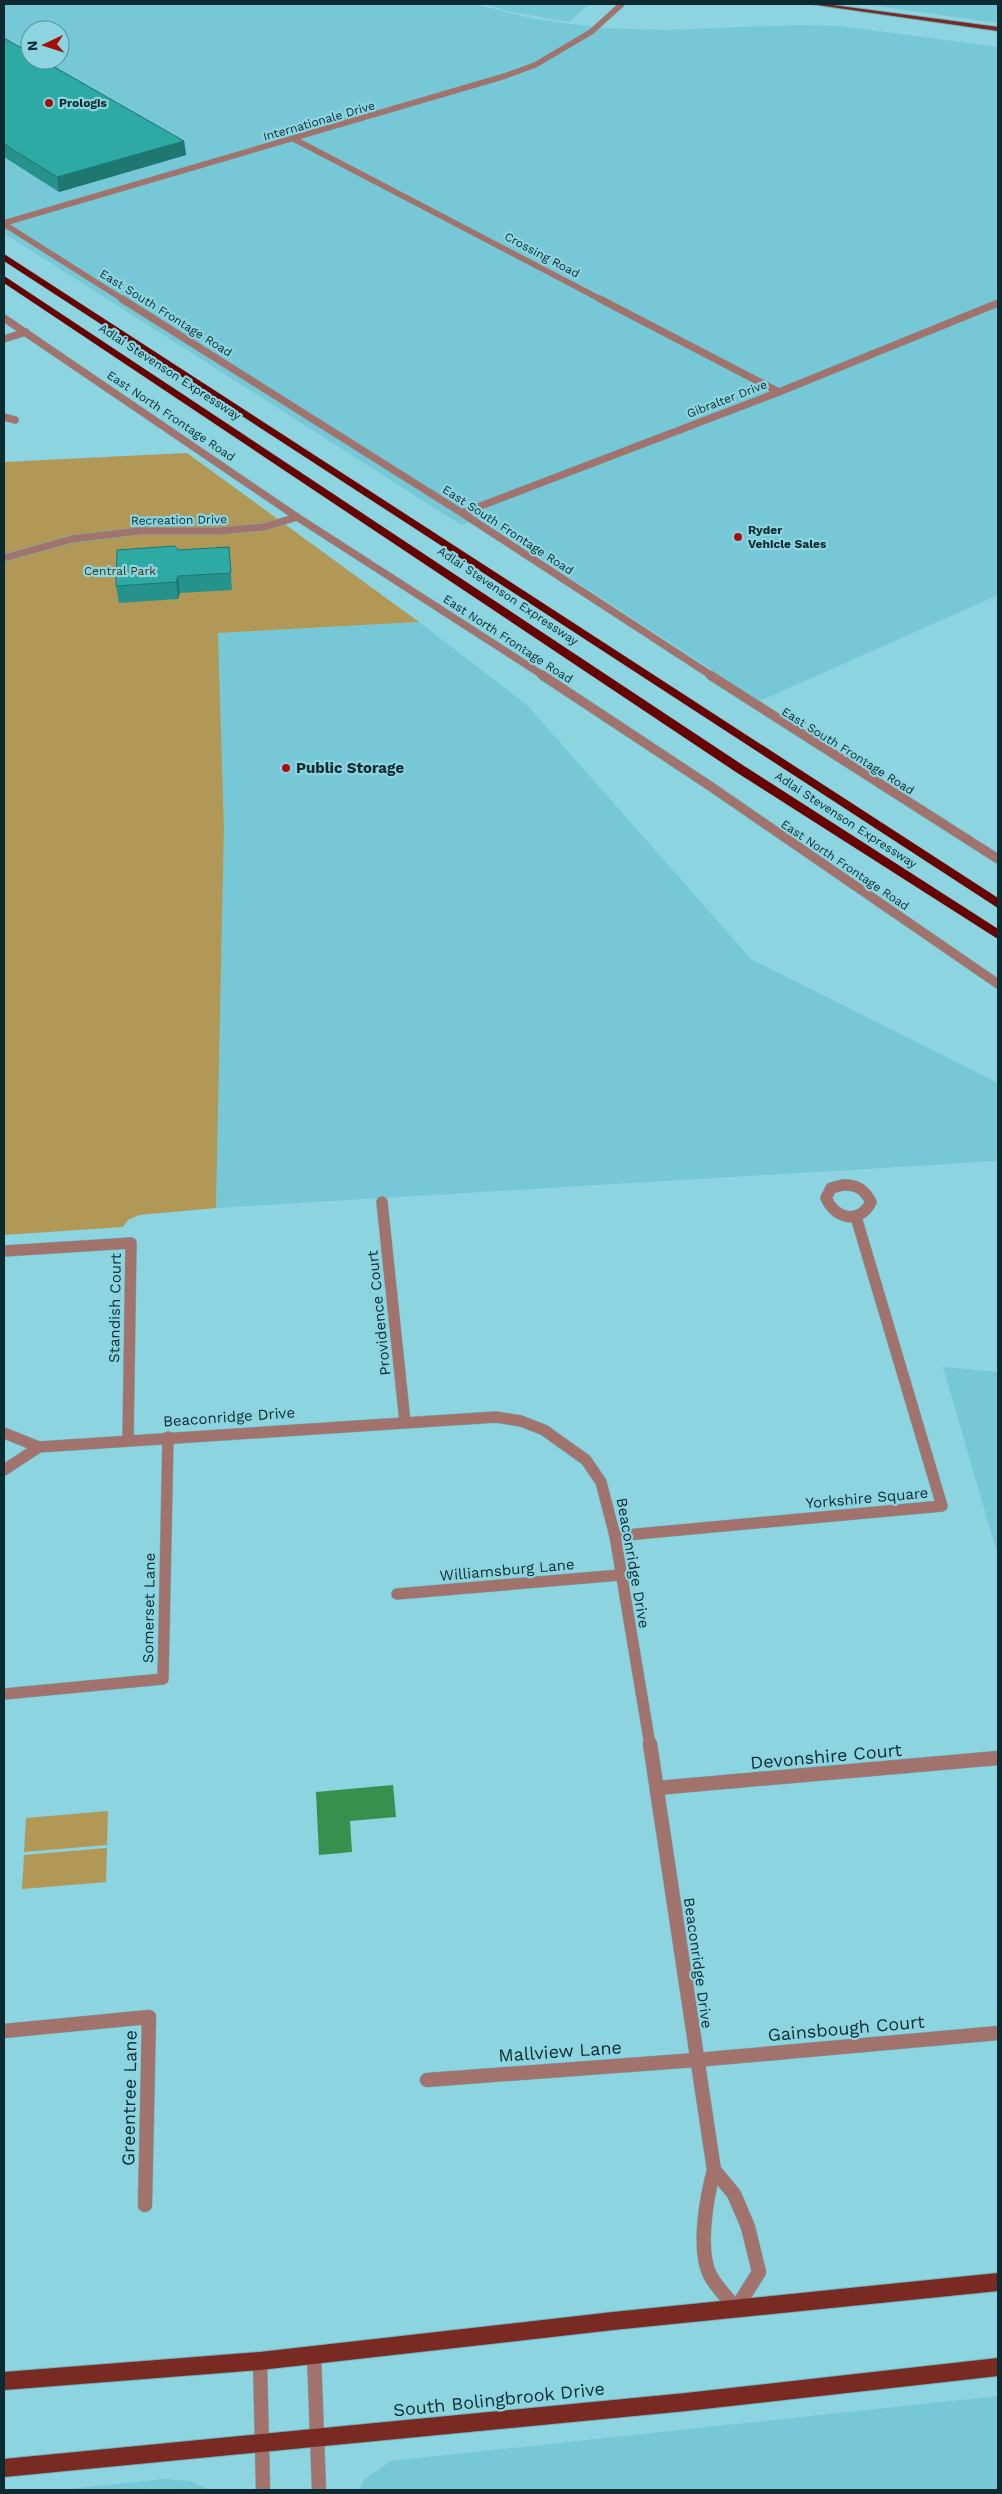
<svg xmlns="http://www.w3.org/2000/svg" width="1002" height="2494" viewBox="0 0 1002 2494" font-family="'Work Sans',sans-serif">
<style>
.built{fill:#76c8d6;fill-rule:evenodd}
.green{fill:#b19857}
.water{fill:#36914e}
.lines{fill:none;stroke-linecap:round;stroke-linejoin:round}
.minor-far3-casing{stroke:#72b2bd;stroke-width:6}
.minor-far2-casing{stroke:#72b2bd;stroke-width:8}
.minor-far1-casing{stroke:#72b2bd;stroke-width:12}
.minor-casing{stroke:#72b2bd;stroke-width:15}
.tertiary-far3-casing{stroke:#72b2bd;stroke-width:6}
.tertiary-far2-casing{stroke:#72b2bd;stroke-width:8}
.tertiary-far1-casing{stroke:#72b2bd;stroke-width:10}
.tertiary-casing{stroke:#72b2bd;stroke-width:15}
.primary-casing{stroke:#72b2bd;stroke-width:2}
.motorway-casing{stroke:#72b2bd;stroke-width:1}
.minor-far3{stroke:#a1736c;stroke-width:5.5}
.minor-far2{stroke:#a1736c;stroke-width:7}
.minor-far1{stroke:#a1736c;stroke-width:11}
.minor{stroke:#a1736c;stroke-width:14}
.tertiary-far3{stroke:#a1736c;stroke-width:5.5}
.tertiary-far2{stroke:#a1736c;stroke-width:7}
.tertiary-far1{stroke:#a1736c;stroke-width:9}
.tertiary{stroke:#a1736c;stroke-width:14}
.primary{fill:#792a22;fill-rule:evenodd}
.motorway{fill:#680201;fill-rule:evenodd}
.wall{fill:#26928c}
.shaded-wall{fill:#1f7772}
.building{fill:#2caaa3;stroke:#1f7772}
.poi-dot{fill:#a50f09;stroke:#8bd4e0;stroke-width:2}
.labels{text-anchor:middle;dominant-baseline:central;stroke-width:4.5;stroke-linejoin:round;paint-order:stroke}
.far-poi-label{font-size:12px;font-weight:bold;fill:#0c2b30;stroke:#8bd4e0;text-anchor:start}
.far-street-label{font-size:12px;fill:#0c2b30;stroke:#8bd4e0}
.far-park-label{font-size:12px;fill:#453505;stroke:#8bd4e0}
.poi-label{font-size:15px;font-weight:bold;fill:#0c2b30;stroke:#8bd4e0;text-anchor:start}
.street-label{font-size:15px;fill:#0c2b30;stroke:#8bd4e0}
.near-street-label{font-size:18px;fill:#0c2b30;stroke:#8bd4e0}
</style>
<rect width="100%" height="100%" fill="#8bd4e0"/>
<g class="built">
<path d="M4 4H475L534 19 601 28 665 30 800 25 839 26 998 47V595L760 701 480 519 461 525 4 233ZM30 30H60V60H30Z"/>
<path d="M486 4H589L569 22 507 11Z"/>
<path d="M862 4H998V23Z"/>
<path d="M419 622 527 705 751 959 998 1083V1161L216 1208 224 828 218 633Z"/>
<path d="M943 1367 998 1372V1556Z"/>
<path d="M998 2396V2490H359L364 2480 390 2461Z"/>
<path d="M165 2479 190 2481 210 2490H59Z"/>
</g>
<g class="green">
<path d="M187 453 419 622 218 633 224 828 216 1208 139 1215 128 1220 123 1227 4 1235V462Z"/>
<path d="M108 1811 107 1845 24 1852 26 1818Z"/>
<path d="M107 1848 106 1882 22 1889 24 1855Z"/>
</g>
<path class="water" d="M393 1785 396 1817 350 1821 352 1852 319 1855 316 1792Z"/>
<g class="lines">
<g class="minor-far3-casing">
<g id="minor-far3">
<path d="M294 139 602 300"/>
<path d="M4 223 505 76 535 65 591 32"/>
</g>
</g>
<g class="minor-far2-casing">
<g id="minor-far2">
<path d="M600 299 779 392"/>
<path d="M4 339 26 332"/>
<path d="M4 417 15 420"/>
<path d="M462 513 779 392 998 303"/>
<path d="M4 558 72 539 139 531H219L264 527 297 517"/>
</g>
</g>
<g class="minor-far1-casing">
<g id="minor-far1">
<path d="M843 1185C857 1184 865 1190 871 1202 860 1224 836 1220 826 1198L831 1188Z"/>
<path d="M382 1202 405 1422"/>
<path d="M4 1251 131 1243 128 1440"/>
<path d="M4 1433 39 1447 496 1417 521 1421 544 1430 586 1460 601 1482 615 1536 650 1745"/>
<path d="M4 1470 39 1447"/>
<path d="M615 1536 942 1506 856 1217"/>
<path d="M397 1594 620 1575"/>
<path d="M4 1694 163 1679 168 1437"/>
</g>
</g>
<g class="minor-casing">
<g id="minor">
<path d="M650 1744 714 2170"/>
<path d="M657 1788 998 1758"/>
<path d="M4 2031 149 2017 145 2205"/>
<path d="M427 2080 696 2060 998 2033"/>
<path d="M714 2170 734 2194 748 2227 759 2272 736 2309C728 2298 716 2287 710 2275 697 2249 707 2196 714 2170Z"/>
</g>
</g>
<g class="tertiary-far3-casing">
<g id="tertiary-far3">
<path d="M591 32 622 4"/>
<path d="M4 224 124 300"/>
</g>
</g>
<g class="tertiary-far2-casing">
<g id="tertiary-far2">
<path d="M122 299 462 513 712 676"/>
<path d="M4 318 297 517 544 676"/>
</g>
</g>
<g class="tertiary-far1-casing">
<g id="tertiary-far1">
<path d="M542 675 710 786 998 984"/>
<path d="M710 675 998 859"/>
</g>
</g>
<g class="tertiary-casing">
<g id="tertiary">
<path d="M314 2355 319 2490"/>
<path d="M260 2361 263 2490"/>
</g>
</g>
<g class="primary-casing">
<g id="primary">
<path d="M810 4H825L998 27V31Z"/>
<path d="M998 2273V2291L613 2330 260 2370 4 2390V2372L260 2352 613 2312Z"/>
<path d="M998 2358V2376L686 2411 4 2477V2459L686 2393Z"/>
</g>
</g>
<g class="motorway-casing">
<g id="motorway">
<path d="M4 254 998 898V908L4 261Z"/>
<path d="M4 276 744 766 998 929V939L736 772 4 283Z"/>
</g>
</g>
<use href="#minor-far3" class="minor-far3"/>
<use href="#minor-far2" class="minor-far2"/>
<use href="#minor-far1" class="minor-far1"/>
<use href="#minor" class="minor"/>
<use href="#tertiary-far3" class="tertiary-far3"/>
<use href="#tertiary-far2" class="tertiary-far2"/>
<use href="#tertiary-far1" class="tertiary-far1"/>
<use href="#tertiary" class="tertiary"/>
<use href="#primary" class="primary"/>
<use href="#motorway" class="motorway"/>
</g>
<g class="wall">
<path d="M558 4H571L570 5Z"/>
<path d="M4 38 184 141 186 155 59 192 4 157Z"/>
<path d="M229 547 232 590 180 593 178 599 119 603 116 586Z"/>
</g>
<g class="shaded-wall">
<path d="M184 141 186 155 59 192 57 177Z"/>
<path d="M178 576 180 593 178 599 176 582Z"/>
</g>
<g class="building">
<path d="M4 38 30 53V60H42L184 141 57 177 4 144Z"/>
<path d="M175 546 178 550 229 547 231 573 178 576 176 582 116 586 117 550Z"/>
</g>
<g class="poi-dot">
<circle cx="49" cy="103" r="5"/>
<circle cx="738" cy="537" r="5"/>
<circle cx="286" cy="768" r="5"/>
</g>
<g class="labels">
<g class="far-poi-label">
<text x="59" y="103">Prologis</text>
<text x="748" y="530">Ryder<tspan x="748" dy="14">Vehicle Sales</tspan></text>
</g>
<g class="far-street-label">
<text transform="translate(319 121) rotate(-16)">Internationale Drive</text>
<text transform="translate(542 255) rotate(28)">Crossing Road</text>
<text transform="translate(166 313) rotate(32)">East South Frontage Road</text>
<text transform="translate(170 372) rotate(33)">Adlai Stevenson Expressway</text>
<text transform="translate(727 399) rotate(-21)">Gibralter Drive</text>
<text transform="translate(171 416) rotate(34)">East North Frontage Road</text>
<text transform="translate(179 520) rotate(-1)">Recreation Drive</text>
<text transform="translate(508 530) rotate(33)">East South Frontage Road</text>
<text transform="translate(508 596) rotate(34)">Adlai Stevenson Expressway</text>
<text transform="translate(508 639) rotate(33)">East North Frontage Road</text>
<text transform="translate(848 751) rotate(32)">East South Frontage Road</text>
<text transform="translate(846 820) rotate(33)">Adlai Stevenson Expressway</text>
<text transform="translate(845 865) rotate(34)">East North Frontage Road</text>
</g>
<g class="far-park-label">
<text x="120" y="571">Central Park</text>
</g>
<g class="poi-label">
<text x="296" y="768">Public Storage</text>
</g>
<g class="street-label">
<text transform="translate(115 1308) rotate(-89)">Standish Court</text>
<text transform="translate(379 1313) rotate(-96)">Providence Court</text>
<text transform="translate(229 1417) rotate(-4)">Beaconridge Drive</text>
<text transform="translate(867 1498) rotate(-5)">Yorkshire Square</text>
<text transform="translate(633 1563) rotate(80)">Beaconridge Drive</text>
<text transform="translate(507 1570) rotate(-5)">Williamsburg Lane</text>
<text transform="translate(149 1608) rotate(-89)">Somerset Lane</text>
<text transform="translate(698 1963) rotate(82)">Beaconridge Drive</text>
</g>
<g class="near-street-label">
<text transform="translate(826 1756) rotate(-5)">Devonshire Court</text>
<text transform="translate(846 2028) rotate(-5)">Gainsbough Court</text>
<text transform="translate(560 2051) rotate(-4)">Mallview Lane</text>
<text transform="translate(129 2098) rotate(-89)">Greentree Lane</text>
<text transform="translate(499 2399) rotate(-6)">South Bolingbrook Drive</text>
</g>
</g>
<rect width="1002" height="2494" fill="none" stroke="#0c2b30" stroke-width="10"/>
<g transform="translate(45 45) rotate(266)"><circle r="24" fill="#8bd4e0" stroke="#58909a"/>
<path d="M0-4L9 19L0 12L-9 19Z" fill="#a50f09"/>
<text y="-8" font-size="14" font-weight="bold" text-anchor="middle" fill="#0c2b30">N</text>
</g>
</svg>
